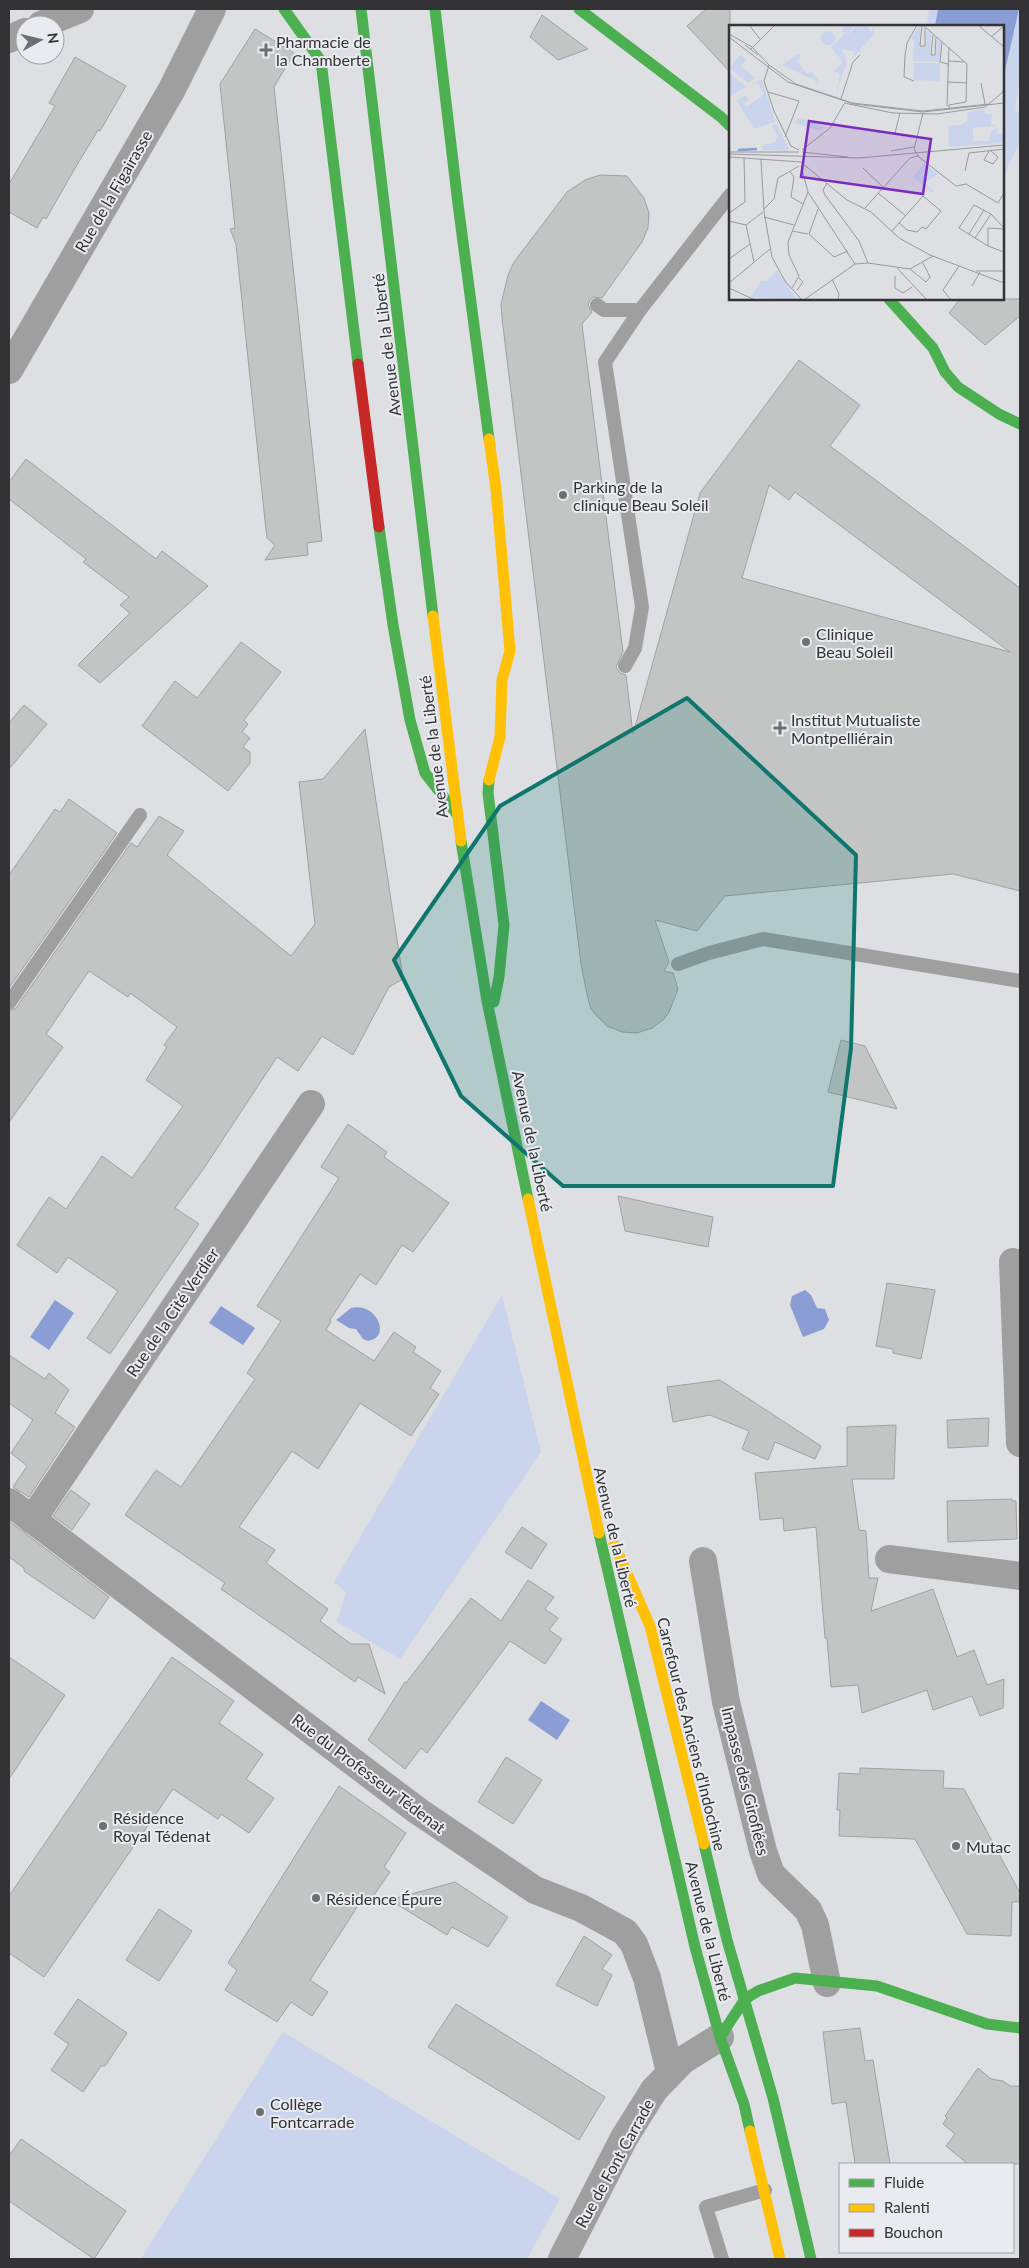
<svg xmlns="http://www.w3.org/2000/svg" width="1029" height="2268" viewBox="0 0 1029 2268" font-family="Lato,sans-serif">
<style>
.green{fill:#cad4ec}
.water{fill:#8a9dd5}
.building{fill:#c3c5c5;stroke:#a0a1a2;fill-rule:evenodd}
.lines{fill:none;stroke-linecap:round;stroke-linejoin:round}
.lane{stroke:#9f9fa0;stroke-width:14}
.street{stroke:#9f9fa0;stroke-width:28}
.fast{stroke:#4caf50;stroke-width:11}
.slow{stroke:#ffc107;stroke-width:11}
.jam{stroke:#c62828;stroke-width:11}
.marked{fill:#0f766e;fill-opacity:0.2;stroke:#0f766e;stroke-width:4;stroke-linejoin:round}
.poi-dot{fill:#6e6f72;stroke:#e9ebf0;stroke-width:2}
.labels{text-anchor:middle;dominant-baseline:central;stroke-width:4;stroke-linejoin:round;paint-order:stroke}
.poi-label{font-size:16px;fill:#333335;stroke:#e9ebf0;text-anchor:start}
.street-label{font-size:16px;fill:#333335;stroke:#e9ebf0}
.inset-river{fill:none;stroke:#8a9dd5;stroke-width:2.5}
.inset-road{fill:none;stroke:#999a9d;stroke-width:1}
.view{fill:#7b2cbf;fill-opacity:0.15;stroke:#7b2cbf;stroke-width:2.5}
.inset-edge{fill:none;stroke:#333335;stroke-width:2.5}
</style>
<rect width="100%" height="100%" fill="#dddfe2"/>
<g class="green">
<path d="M929 9H1020V78L1015 111 1020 112V143L1003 176V26H927Z"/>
<path d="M502 1295 541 1452 400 1659 337 1622 346 1592 334 1582Z"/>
<path d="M283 2032 560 2199 527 2259H141Z"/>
</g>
<g class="water">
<path d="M938 9H1019L1003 79V26H935Z"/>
<path d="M805 1290 811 1295 817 1308 825 1309 829 1320 824 1329 803 1337 790 1305 792 1296Z"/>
<path d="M55 1300 74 1313 49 1350 30 1337Z"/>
<path d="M221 1306 255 1328 243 1345 209 1323Z"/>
<path d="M351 1308C377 1302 392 1338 368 1341L363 1339 356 1329 349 1328 336 1320Z"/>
<path d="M541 1701 570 1720 557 1740 528 1720Z"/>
</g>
<g class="building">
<path d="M706 9H730V72L687 26Z"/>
<path d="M542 15 588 49 558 60 530 37Z"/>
<path d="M255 29 294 53 274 87 322 541 307 543 308 555 265 560 275 545 267 538 266 530 236 244 230 229 235 228 220 84Z"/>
<path d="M75 57 126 86 100 131 98 130 74 170 46 219 43 217 37 228 9 212V184L55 106 49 103Z"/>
<path d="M600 175 627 176 644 198 649 213 648 228 642 242 602 298 594 297 590 300 588 305 592 312 582 324 623 652 616 667 620 673 626 675 633 734 700 493 799 360 860 405 830 446 1020 588V891L953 874 725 896 697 931 655 920 669 962 664 971 673 973 678 989 669 1012 664 1019 652 1028 637 1033 622 1032 607 1026 596 1015 591 1009 587 994 581 964 502 318 501 304 508 275 514 262 567 192 585 180ZM769 485 789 500 795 492 1010 652 742 578Z"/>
<path d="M960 299H1020V316L985 345 949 313Z"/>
<path d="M26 459 156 559 162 551 208 586 100 683 78 665 130 613 120 605 129 597 83 562 86 559 9 499V482Z"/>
<path d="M241 642 281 672 244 720 248 724 242 732 250 738 243 747 250 752V763L228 791 142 726 175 681 197 698Z"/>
<path d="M24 705 47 724 9 769V723Z"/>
<path d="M365 729 403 979 389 987 353 1055 322 1036 298 1071 277 1057 204 1168 175 1208 199 1224 110 1354 87 1338 118 1291 68 1257 57 1273 17 1245 49 1197 66 1209 102 1156 132 1178 183 1106 146 1080 167 1047 164 1045 177 1027 130 993 128 997 89 971 46 1034 63 1047 9 1122V1012L16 1008 131 843 137 847 159 816 184 831 167 855 291 956 315 924 299 782 323 779Z"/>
<path d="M69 799 117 833 9 988V875L55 809 60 812Z"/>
<path d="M841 1040 865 1046 897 1109 828 1092Z"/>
<path d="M348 1124 387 1152 384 1157 449 1203 413 1252 402 1245 376 1285 360 1274 330 1320 331 1321 326 1330 374 1361 394 1332 416 1347 413 1352 441 1371 430 1388 439 1394 411 1436 360 1403 318 1469 292 1451 239 1527 275 1550 266 1563 328 1609 320 1621 351 1644H369L385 1694 358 1677 355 1682 292 1638 221 1589 225 1583 125 1515 156 1470 181 1487 255 1379 247 1373 281 1321 257 1306 339 1178 321 1167Z"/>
<path d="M618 1196 713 1217 708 1247 625 1231Z"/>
<path d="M887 1283 935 1290 921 1359 893 1353V1349L876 1346Z"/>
<path d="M9 1355 45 1379 49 1373 69 1390 55 1413 75 1427 29 1497 13 1487 27 1466 11 1453 33 1420 9 1403Z"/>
<path d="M720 1380 821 1446 815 1459 775 1442 768 1460 742 1449 749 1431 710 1415 673 1422 667 1387Z"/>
<path d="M989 1418 988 1446 948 1448 947 1420Z"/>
<path d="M896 1425 894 1479H852L859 1530 866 1531 869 1578H878L871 1611 933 1589 957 1657 974 1650 987 1685 1004 1679 1003 1708 980 1716 972 1696 933 1710 927 1690 862 1713 858 1685 831 1687 827 1638H825L816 1527 784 1531 783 1518 760 1520 755 1473 847 1466V1427Z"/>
<path d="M71 1490 90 1504 72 1530 53 1516Z"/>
<path d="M1012 1499V1501H1016L1017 1539 948 1542 947 1501Z"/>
<path d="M9 1521 109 1597 94 1619 24 1571V1568L9 1557Z"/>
<path d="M522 1527 547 1544 531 1569 505 1552Z"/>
<path d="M528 1580 554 1597 545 1609 558 1618 549 1630 562 1639 545 1664 510 1641 427 1753 421 1748 405 1769 368 1740 405 1682 406 1683 471 1598 501 1621Z"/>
<path d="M9 1657 65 1695 9 1779Z"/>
<path d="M172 1657 234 1701 219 1723 263 1754 246 1779 274 1798 249 1833 221 1814 218 1819 173 1789 44 1977 9 1953V1896Z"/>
<path d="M506 1757 542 1780 513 1824 478 1802Z"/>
<path d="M860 1768 944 1771 943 1788 964 1789 1020 1893V1902H1012L1011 1936 967 1934 915 1839 839 1836 840 1810H837L839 1773 860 1774Z"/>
<path d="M339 1786 406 1833 384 1867 390 1872 367 1905 361 1901 310 1980 328 1992 312 2016 291 2002 277 2022 225 1990 237 1970 228 1963Z"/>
<path d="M455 1882 508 1917 488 1947 452 1927 447 1935 390 1900Z"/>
<path d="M159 1909 192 1931 159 1981 126 1960Z"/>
<path d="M584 1936 612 1955 602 1969 612 1975 597 2006 556 1985Z"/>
<path d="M78 1999 127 2033 105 2066H101L83 2092 51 2070 69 2044 54 2034Z"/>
<path d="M456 2004 605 2097 579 2140 428 2047Z"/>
<path d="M860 2028 865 2061 873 2060 890 2164H855L846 2102 832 2104 823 2032Z"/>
<path d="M978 2068 991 2079 1003 2081 1010 2086H1020V2164H968L946 2146 955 2134 943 2124 947 2118 945 2116Z"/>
<path d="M21 2139 126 2211 94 2259 9 2201V2156Z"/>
</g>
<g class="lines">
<g class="lane">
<path d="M597 305 604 310H640L730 195"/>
<path d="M625 666 635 648 642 607 605 362 640 310"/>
<path d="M678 964 709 953 763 939 1020 981"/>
<path d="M9 1003 140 815"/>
<path d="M722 2259 706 2207 765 2190"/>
</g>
<g class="street">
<path d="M41 25 80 9"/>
<path d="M9 39 25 32"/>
<path d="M9 370 171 91 212 9"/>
<path d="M1013 1262 1020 1443"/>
<path d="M9 1502 418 1811 535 1890 581 1908 625 1932 634 1944 647 1978 670 2072"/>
<path d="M32 1520 311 1104"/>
<path d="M889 1559 1020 1576"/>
<path d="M703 1561 726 1702 763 1851 771 1874 808 1910 815 1925 827 1983"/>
<path d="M562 2259 624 2138 654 2090 683 2060 720 2037"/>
</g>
<g class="fast">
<path d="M284 9 321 61 358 364"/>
<path d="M361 9 433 616"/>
<path d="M435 9 458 204 489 439"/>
<path d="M579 9 721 117 730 126"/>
<path d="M889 299 933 348 945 372 958 387 999 414 1020 424"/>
<path d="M379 527 393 625 410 720 425 773 457 814"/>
<path d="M489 780 488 793 504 925 499 977 494 1002"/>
<path d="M461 841 487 1001 528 1199"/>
<path d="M599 1533 695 1947 720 2037 744 2104 750 2131"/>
<path d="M704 1844 727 1940 773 2098 811 2259"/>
<path d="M720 2037 745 1999 758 1991 795 1978 877 1986 987 2024 1020 2028"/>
</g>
<g class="slow">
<path d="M433 616 461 841"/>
<path d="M489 780 500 737 502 680 510 651 496 489 489 439"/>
<path d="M528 1199 599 1533"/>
<path d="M614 1544 650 1626 704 1844"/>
<path d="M750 2131 780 2259"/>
</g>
<path class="jam" d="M358 364 379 527"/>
</g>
<path class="marked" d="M687 698 856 855 851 1048 833 1186H563L461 1096 394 960 500 806Z"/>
<g class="poi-dot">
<path d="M263.5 42.5h5v5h5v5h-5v5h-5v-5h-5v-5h5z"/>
<circle cx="563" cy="495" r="5"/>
<circle cx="806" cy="642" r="5"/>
<path d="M777.5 720.5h5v5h5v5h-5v5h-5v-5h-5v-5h5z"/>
<circle cx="103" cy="1826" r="5"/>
<circle cx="956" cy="1846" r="5"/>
<circle cx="316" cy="1898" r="5"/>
<circle cx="260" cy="2112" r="5"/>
</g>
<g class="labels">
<g class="poi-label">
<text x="276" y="41">Pharmacie de<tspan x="276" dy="18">la Chamberte</tspan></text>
<text x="573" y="486">Parking de la<tspan x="573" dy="18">clinique Beau Soleil</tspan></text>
<text x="816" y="633">Clinique<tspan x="816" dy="18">Beau Soleil</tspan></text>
<text x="791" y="719">Institut Mutualiste<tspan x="791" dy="18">Montpelliérain</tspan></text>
<text x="113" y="1817">Résidence<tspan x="113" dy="18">Royal Tédenat</tspan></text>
<text x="966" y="1846">Mutac</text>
<text x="326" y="1898">Résidence Épure</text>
<text x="270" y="2103">Collège<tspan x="270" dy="18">Fontcarrade</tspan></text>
</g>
<g class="street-label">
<text transform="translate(113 191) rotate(-60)">Rue de la Figairasse</text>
<text transform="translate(386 345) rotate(-97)">Avenue de la Liberté</text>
<text transform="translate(433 747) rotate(-97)">Avenue de la Liberté</text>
<text transform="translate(533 1141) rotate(78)">Avenue de la Liberté</text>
<text transform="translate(172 1312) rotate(-56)">Rue de la Cité Verdier</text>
<text transform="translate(616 1537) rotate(77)">Avenue de la Liberté</text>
<text transform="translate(692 1734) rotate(76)">Carrefour des Anciens d'Indochine</text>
<text transform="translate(369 1773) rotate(37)">Rue du Professeur Tédenat</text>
<text transform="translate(746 1781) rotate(76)">Impasse des Giroflées</text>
<text transform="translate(709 1931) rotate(76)">Avenue de la Liberté</text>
<text transform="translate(614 2163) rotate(-61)">Rue de Font Carrade</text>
</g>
</g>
<g transform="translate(729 25)">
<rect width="275" height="275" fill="#dddfe2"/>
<path d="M113 0H126L115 14 128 0H136L143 7 144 0 146 8 122 35 126 27 113 24 118 38 107 69 111 49 105 46 114 37 102 22 118 7 114 8ZM191 1V21L197 22 198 5 202 9 201 30H207L208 14 212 17 210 37 184 36 185 17 182 12ZM92 13a7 7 0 1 1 14 0a7 7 0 1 1-14 0ZM69 29 72 33 68 36 78 49 82 46 90 56 87 64 88 56 53 40ZM11 30 17 35 12 41 27 53 19 58 1 43ZM185 38H211V56L185 55ZM0 48 17 62 0 71ZM30 55H33L46 97 25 104 8 76 16 70 20 75 15 79 18 82 35 69 29 58 24 59ZM255 84 256 89H263L262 99 267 101 244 103V116H260L262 106 268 103V109L275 108 274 118 220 122 219 101 232 100 238 96 239 87ZM68 93 86 97 95 103 90 106 66 98ZM47 99 59 122V126L35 125 32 121 46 117 49 111 42 101ZM195 138 209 149 196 158 205 166 203 168 184 152ZM48 245 68 275 22 272 32 256H38Z" fill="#cad4ec"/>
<path class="inset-river" d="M9 125 28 124"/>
<path class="inset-road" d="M20 0 31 14M193 0 191 21H196V3M194 0 238 39 237 77 220 80V84M249 0 275 22M0 9 23 22 40 40 67 59 123 78 194 86 261 79M204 10 202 30H206L207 12M0 12 59 57 125 79 194 87 275 78M262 12 275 1M213 17 211 37 219 39M16 20 29 30M22 24 46 0M219 36 235 37M40 40 35 56 45 86 62 121 70 125M185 56 175 52 176 31 178 18 188 0M218 57 238 58M252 58 256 79M39 67 70 76 56 112M112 74 124 37 131 30M115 78 164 88 208 89 256 82 275 66M218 81 220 22M194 88 185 124 190 132 227 161 237 159 269 178 275 168M148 107 166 108 171 88M73 125 101 103 115 79M162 126 185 122M260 126 255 135 264 139 269 132 262 126M0 127H70M73 127 119 132M0 129 130 133 275 120M0 132 72 137 118 175 142 187 170 213 201 230 275 258M32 134 35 187 43 232 56 256 73 275M72 141 79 167 126 239M134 143 154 162M236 146 240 128 275 124M61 147 65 152 62 172 74 179M98 158 94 165 96 170 130 216 139 238M149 168 177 191M136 183 181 133 189 131M35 184 45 174 49 153 70 141M89 184 80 209 105 232 119 226M0 188 16 177 15 133M35 192 65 200M0 196 17 200M17 200 25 237M17 200 34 187M275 204 259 203V221L275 227M63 206 79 209M163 206 194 171 212 186 197 204 193 202 188 207 178 205 170 198M240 209 255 185M246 213 262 189 275 203M259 221 230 203 245 180 262 189M0 234 21 219M168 243 198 275M181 244 197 257 201 252 194 238M247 246H275M166 251V263L174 268 183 262M103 254 110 269 109 275M0 258 41 224M243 261 251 247M0 263 26 275M63 263 70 251 60 230 59 217 79 167M68 265 74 257 70 253M75 275 126 239 139 238 181 244 204 231M222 275 214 265 230 241"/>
<path class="view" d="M80 96 202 114 194 169 72 152Z"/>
<rect width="275" height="275" class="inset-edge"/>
</g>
<rect width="1029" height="2268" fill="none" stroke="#333335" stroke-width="20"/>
<rect x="839" y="2163" width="175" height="90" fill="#e9ebf0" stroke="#a0a1a5"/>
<rect x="849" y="2179" width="25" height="8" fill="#4caf50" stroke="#a0a1a5"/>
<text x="884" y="2188" font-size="15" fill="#333335">Fluide</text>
<rect x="849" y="2204" width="25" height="8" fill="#ffc107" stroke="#a0a1a5"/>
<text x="884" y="2213" font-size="15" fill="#333335">Ralenti</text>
<rect x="849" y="2229" width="25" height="8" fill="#c62828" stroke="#a0a1a5"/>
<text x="884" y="2238" font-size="15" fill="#333335">Bouchon</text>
<g transform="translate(40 40) rotate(82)"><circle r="24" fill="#e9ebf0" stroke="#a0a1a5"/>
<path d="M0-4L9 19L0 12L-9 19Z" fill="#6e6f72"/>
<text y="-8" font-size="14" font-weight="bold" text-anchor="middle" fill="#333335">N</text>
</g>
</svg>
